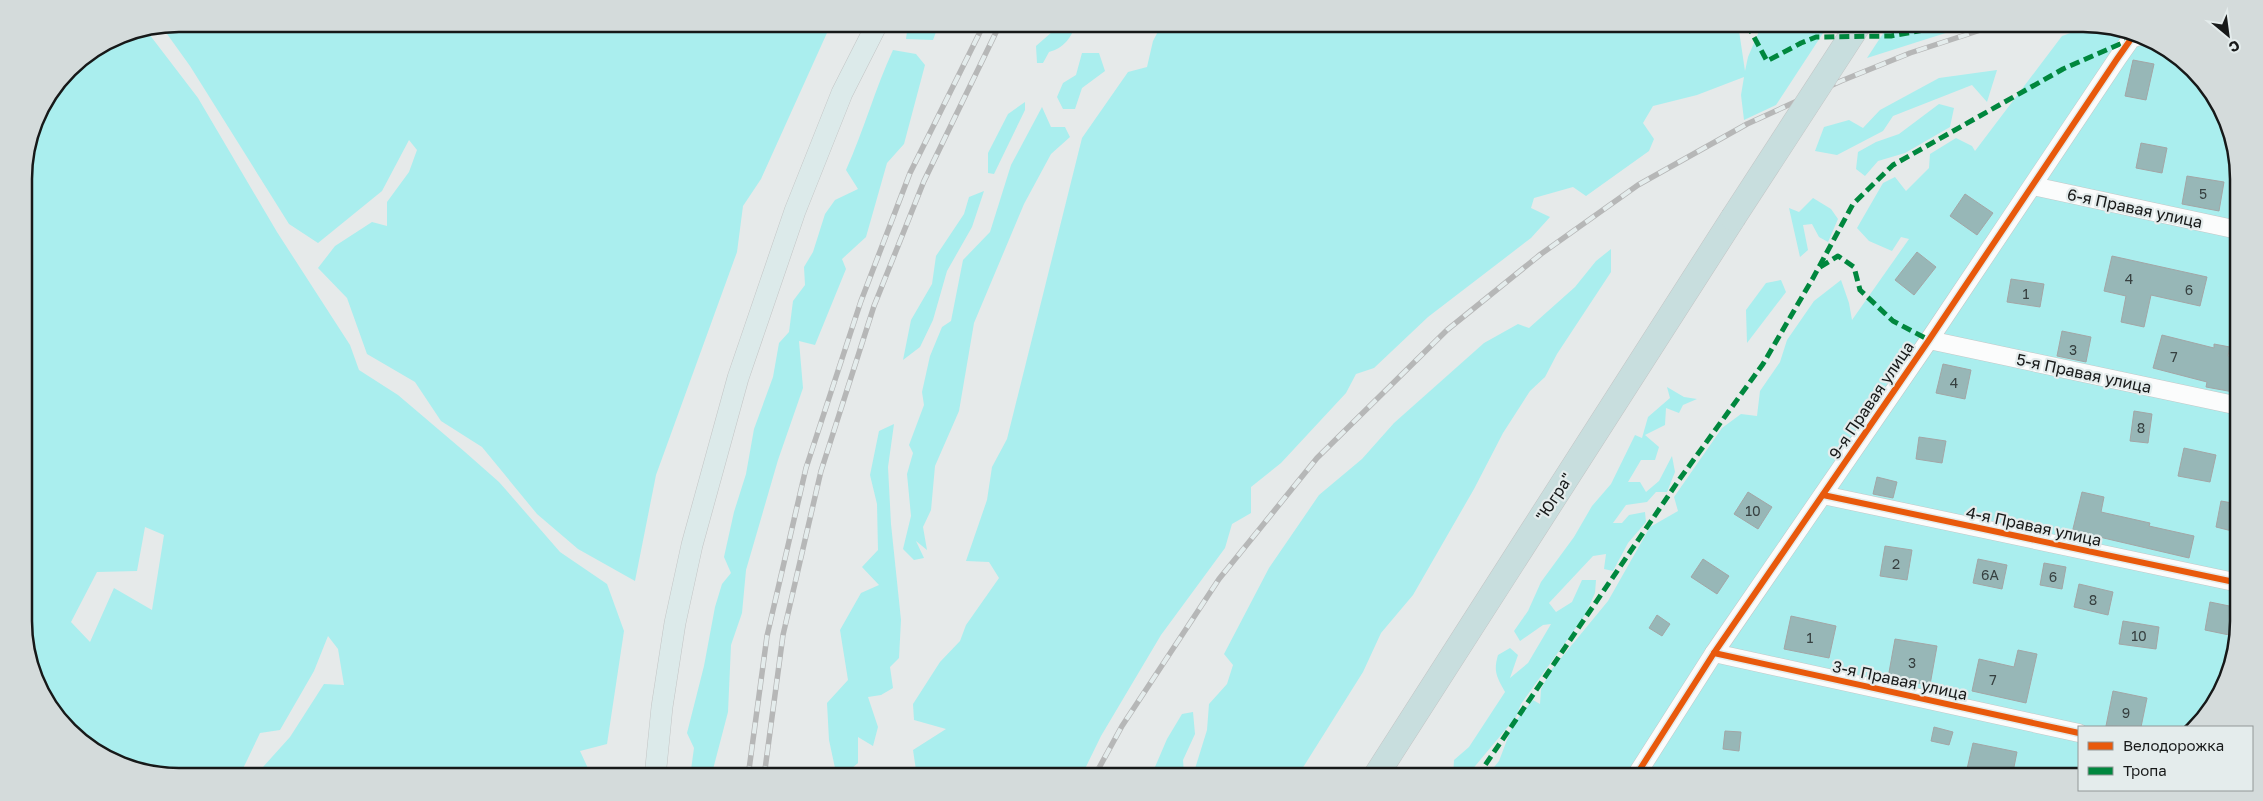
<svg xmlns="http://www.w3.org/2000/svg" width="2263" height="801" viewBox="0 0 2263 801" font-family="'Golos Text',sans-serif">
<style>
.green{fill:#aee;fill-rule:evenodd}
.building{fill:#97b7b7;stroke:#a3a6a6}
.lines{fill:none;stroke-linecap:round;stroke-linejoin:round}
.minor-casing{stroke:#c4c8c8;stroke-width:19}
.major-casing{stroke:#c3c5c5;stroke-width:22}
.highway-casing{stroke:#c3c5c5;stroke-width:26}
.minor{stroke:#fbfcfc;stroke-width:18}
.major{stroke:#dceaea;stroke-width:21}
.highway{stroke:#c8dede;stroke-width:25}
.rail-casing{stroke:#b6b7b7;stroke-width:5.5}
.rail{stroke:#e4ecec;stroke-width:4;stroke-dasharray:11;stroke-linecap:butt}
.highway-bridge-casing{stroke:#c3c5c5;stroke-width:26;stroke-linecap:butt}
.highway-bridge{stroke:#c8dede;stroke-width:25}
.quiet{stroke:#00873e;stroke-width:5;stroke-dasharray:10 5;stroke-linecap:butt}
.cycleway-casing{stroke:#e4ecec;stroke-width:9}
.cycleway{stroke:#e8590c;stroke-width:6}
.labels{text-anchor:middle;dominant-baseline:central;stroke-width:4.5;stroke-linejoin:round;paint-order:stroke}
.number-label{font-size:14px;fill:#374040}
.street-label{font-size:16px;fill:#171919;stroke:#e4ecec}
.rim{fill:none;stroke:#171919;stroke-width:2.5}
</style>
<rect width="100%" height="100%" fill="#e6eaea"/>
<g class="green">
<path d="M180 24H831L761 179 743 206 737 252 656 475 635 581 578 549 537 514 482 447 441 421 415 382 367 354 347 298 318 268 335 246 372 222 387 226V202L409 172 417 150 409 140 382 191 318 243 289 224 190 66 162 27Z"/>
<path d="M908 24H939L933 40 906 39Z"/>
<path d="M1056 24H1076C1071 38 1064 48 1049 52L1043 63H1037L1036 46 1052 32Z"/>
<path d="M1162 24H1738L1745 71 1748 57 1760 29 1756 24H1829L1776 105 1744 120 1741 95 1744 77 1697 95 1653 106 1643 123 1654 139 1649 151 1586 196 1573 187 1534 198 1531 208 1550 217 1531 238 1428 317 1374 368 1356 374 1346 393 1281 463 1251 487V513L1232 524 1225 548 1161 635 1101 736 1081 777H971L966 770 961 777H913L916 770 913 750 946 729 914 720 913 704 940 662 960 641 966 625 999 578 989 562 966 561 987 500 992 467 1007 439 1082 138 1128 72 1147 67 1153 41Z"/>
<path d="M1910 24H1962L1952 31 1867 58 1888 26 1900 27Z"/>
<path d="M2093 25 2133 32 2201 77 2223 111 2238 159 2239 621 2231 671 2213 708 2195 727H2079V777H1486L1499 761 1513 724 1533 700 1540 704 1541 689 1552 669 1608 601 1650 527 1678 511 1674 497 1722 428 1741 414 1757 416 1760 391 1780 362 1787 340 1814 301 1841 280 1849 303 1852 320 1909 239 1901 237 1892 251 1869 241 1857 228 1883 183 1895 177 1906 191 1929 168 1930 154 1956 138 1972 146 1975 151 2062 36Z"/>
<path d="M146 30 198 98 277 232 350 345 359 370 398 395 465 452 499 482 560 552 607 584 624 631 607 744 580 751 592 777H254L290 737 324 684 344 685 338 649 328 636 314 671 280 730 260 733 239 777H180L130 769 63 724 27 651 24 169 40 111 77 63 120 36ZM145 527 164 535 152 610 114 588 90 642 71 622 97 572 137 571Z"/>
<path d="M893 50 916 54 925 65 904 144 887 163 866 237 842 259 846 269 815 345 799 341 803 388 778 460 746 570 742 613 731 645 728 712 711 777H690L694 748 687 733 704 666 715 607 722 584 731 573 724 557 734 512 746 474 754 429 773 377 779 343 789 332 793 301 805 285 804 267 813 252 825 214 835 200 858 189 846 170C864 130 875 89 893 50Z"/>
<path d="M1082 53H1099L1105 71 1082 88 1075 109H1063L1057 97 1063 83 1076 75Z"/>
<path d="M1997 70 1987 102 1972 85 1893 116 1883 131 1837 155 1815 151 1824 127 1849 120 1863 128 1880 110 1939 78Z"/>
<path d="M1025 102V110L994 174 988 173V153L1008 114Z"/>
<path d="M1939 104 1954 108 1950 127 1905 153 1878 161 1865 176 1856 169 1858 152 1876 142 1899 134Z"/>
<path d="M1042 107 1051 127H1065L1070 137 1051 154 1024 204 974 323 959 411 935 466 931 510 923 527 927 550 916 541 924 558 914 560 903 549 911 516 907 474 913 453 909 445 924 405 922 392 930 356 942 327 951 321 963 260 990 232 1011 165Z"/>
<path d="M984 191 972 227 947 271 933 320 920 347 903 360 911 320 932 284 936 256 964 214 969 197Z"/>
<path d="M1813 198 1831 209 1838 219 1828 242 1819 237 1812 224 1803 225 1808 250 1800 257 1789 208 1799 212Z"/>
<path d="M1611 249V272L1557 354 1545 377 1530 391 1503 433 1474 489 1413 595 1381 633 1363 672 1297 777H1149L1155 767 1167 739 1182 714 1193 712 1195 734 1183 760 1184 773 1194 772 1207 730 1209 704 1227 684 1233 665 1224 654 1269 568 1319 495 1362 459 1394 423 1484 343 1518 324 1529 328 1575 287 1596 261Z"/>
<path d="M1781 280 1786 292 1747 343 1746 310 1766 283Z"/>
<path d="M1667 387 1684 397 1697 399 1683 405 1679 413 1666 408 1665 425 1645 435 1659 447 1655 460H1641L1628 482H1640L1646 492 1659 481 1672 456 1675 472 1667 492H1656L1647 502 1626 505 1613 523H1622L1629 515 1645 512 1646 522 1628 543 1613 571 1604 569 1606 554 1593 556 1549 603 1556 612 1572 602 1582 580H1596L1595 593 1585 615 1521 704 1516 717 1466 777H1453L1454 760 1469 747 1505 692C1497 677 1493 672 1498 655L1510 648 1518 655 1510 678 1528 663 1551 624 1543 625 1520 641 1514 631 1528 611 1541 582 1574 537 1592 506 1611 484 1635 435 1642 438 1648 417 1670 398Z"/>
<path d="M894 424 888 467 891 524 901 620 899 658 890 667 893 688 881 695 868 697 878 727 873 746 858 737V763L845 774 835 768 829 740 827 703 848 680 840 630 861 593 879 585 862 567 878 550 877 504 870 475 879 431Z"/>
</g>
<g class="building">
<path d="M2133 60 2154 64 2146 100 2125 96Z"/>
<path d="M2141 143 2167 148 2162 173 2136 168Z"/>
<path d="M2187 176 2224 182 2219 211 2182 204Z"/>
<path d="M1965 194 1993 213 1977 235 1950 216Z"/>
<path d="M1917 252 1936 267 1914 295 1895 280Z"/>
<path d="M2112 256 2207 277 2200 306 2151 295 2144 327 2121 322 2126 296 2104 291Z"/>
<path d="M2011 279 2044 284 2040 307 2007 302Z"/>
<path d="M2062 331 2091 337 2086 362 2057 356Z"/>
<path d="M2162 335 2214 348V344L2230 347 2228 356 2238 358 2239 393 2206 387 2207 382 2153 368Z"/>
<path d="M1943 364 1971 370 1965 399 1936 393Z"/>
<path d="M2134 411 2152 414 2148 443 2130 441Z"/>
<path d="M1919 437 1946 441 1942 463 1916 459Z"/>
<path d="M2184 448 2216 455 2210 482 2178 476Z"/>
<path d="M1877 477 1897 482 1893 498 1873 494Z"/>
<path d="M1748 492 1772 507 1758 529 1734 514Z"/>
<path d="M2082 492 2104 497 2101 512 2150 523 2149 526 2194 536 2189 558 2095 536 2094 541 2071 537Z"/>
<path d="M2221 501 2238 504 2232 531 2216 527Z"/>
<path d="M1885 546 1912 550 1907 580 1880 576Z"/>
<path d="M1703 559 1729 576 1717 594 1691 577Z"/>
<path d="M1978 559 2007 565 2002 589 1973 583Z"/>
<path d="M2044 563 2066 567 2062 589 2040 585Z"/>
<path d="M2079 584 2113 592 2108 615 2074 607Z"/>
<path d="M2210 602 2239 608 2234 636 2205 630Z"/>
<path d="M1657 615 1670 624 1662 636 1649 628Z"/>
<path d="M1791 616 1836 626 1829 658 1784 649Z"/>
<path d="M2123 621 2159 627 2156 649 2119 644Z"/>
<path d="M1895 639 1937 646 1930 685 1888 678Z"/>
<path d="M2018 650 2037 654 2026 703 1972 691 1979 659 2014 667Z"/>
<path d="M2113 691 2147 698 2141 727 2106 726Z"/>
<path d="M1934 727 1953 732 1949 745 1931 741Z"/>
<path d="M1725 731 1741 732 1739 751 1723 749Z"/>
<path d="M1973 743 2017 752 2012 777 1967 769Z"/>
</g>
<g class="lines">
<g class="minor-casing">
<g id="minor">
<path d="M2033 186 2238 230"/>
<path d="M1929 340 2239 406"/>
<path d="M1823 495 2239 583"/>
<path d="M1714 653 2079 733"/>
<path d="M1635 777 1714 653 1929 340 2117 59 2131 39 2139 36"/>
</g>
</g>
<g class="major-casing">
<path id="major" d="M655 777 662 707 675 623 692 545 738 378 795 211 842 93 877 24"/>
</g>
<g class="highway-casing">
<path id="highway" d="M1375 777 1733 218"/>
</g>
<use href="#minor" class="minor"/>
<use href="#major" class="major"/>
<use href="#highway" class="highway"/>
<g class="rail-casing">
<g id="rail">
<path d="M748 777 767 636 806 468 861 301 910 173 984 24"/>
<path d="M764 777 783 635 821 471 874 306 924 181 1000 24"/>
<path d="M1094 777 1122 726 1219 579 1317 458 1447 330 1541 254 1638 185 1747 124 1841 81 1910 53 1999 24"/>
</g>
</g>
<use href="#rail" class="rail"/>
<g class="highway-bridge-casing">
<path id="highway-bridge" d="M1733 218 1859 24"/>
</g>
<use href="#highway-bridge" class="highway-bridge"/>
<g class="quiet">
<path d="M1747 24 1767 61 1801 43 1816 37 1891 36 1924 30 1940 24"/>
<path d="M1820 267 1838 256 1854 267 1860 290 1893 321 1929 340"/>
<path d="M1477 777 1679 480 1763 364 1813 278 1853 204 1893 165 2063 69 2129 40"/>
</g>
<g class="cycleway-casing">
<g id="cycleway">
<path d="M1823 495 2239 583"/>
<path d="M1714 653 2079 733"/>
<path d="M1635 777 1714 653 1929 340 2117 59 2131 39 2139 36"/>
</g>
</g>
<use href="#cycleway" class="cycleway"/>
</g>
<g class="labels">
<g class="number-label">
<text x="2203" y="193">5</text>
<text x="2129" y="278">4</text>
<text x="2189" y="289">6</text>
<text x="2026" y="293">1</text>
<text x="2073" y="349">3</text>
<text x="2174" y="356">7</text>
<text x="1954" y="382">4</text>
<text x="2141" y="427">8</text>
<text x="1753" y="510">10</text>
<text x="1896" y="563">2</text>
<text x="1990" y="574">6А</text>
<text x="2053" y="576">6</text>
<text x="2093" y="599">8</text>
<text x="2139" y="635">10</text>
<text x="1810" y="637">1</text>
<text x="1912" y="662">3</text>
<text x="1993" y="679">7</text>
<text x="2126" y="712">9</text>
</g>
<g class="street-label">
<text transform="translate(2135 208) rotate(12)">6-я Правая улица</text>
<text transform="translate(2084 373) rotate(12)">5-я Правая улица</text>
<text transform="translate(1871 400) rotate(-56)">9-я Правая улица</text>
<text transform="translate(1554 497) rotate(-57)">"Югра"</text>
<text transform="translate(2034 526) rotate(12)">4-я Правая улица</text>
<text transform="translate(1900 680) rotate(12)">3-я Правая улица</text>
</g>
</g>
<path d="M0 0H2263V801H0ZM179 32H2083A147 147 0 0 1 2230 179V621A147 147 0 0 1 2083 768H179A147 147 0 0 1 32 621V179A147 147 0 0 1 179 32Z" fill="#d4dbdb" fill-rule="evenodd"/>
<path class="rim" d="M179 32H2083A147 147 0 0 1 2230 179V621A147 147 0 0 1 2083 768H179A147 147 0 0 1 32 621V179A147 147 0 0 1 179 32Z"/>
<rect x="2078" y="726" width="175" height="65" fill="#e4ecec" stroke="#929898"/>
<rect x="2088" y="742" width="25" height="8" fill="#e8590c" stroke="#929898"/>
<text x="2123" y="751" font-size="15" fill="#171919">Велодорожка</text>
<rect x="2088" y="767" width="25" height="8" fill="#00873e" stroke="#929898"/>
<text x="2123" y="776" font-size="15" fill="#171919">Тропа</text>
<g transform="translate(2228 35) rotate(151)" stroke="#e4ecec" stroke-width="4" paint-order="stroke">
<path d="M0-4L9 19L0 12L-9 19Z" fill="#171919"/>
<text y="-8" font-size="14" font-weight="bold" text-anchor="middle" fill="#171919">С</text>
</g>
</svg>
